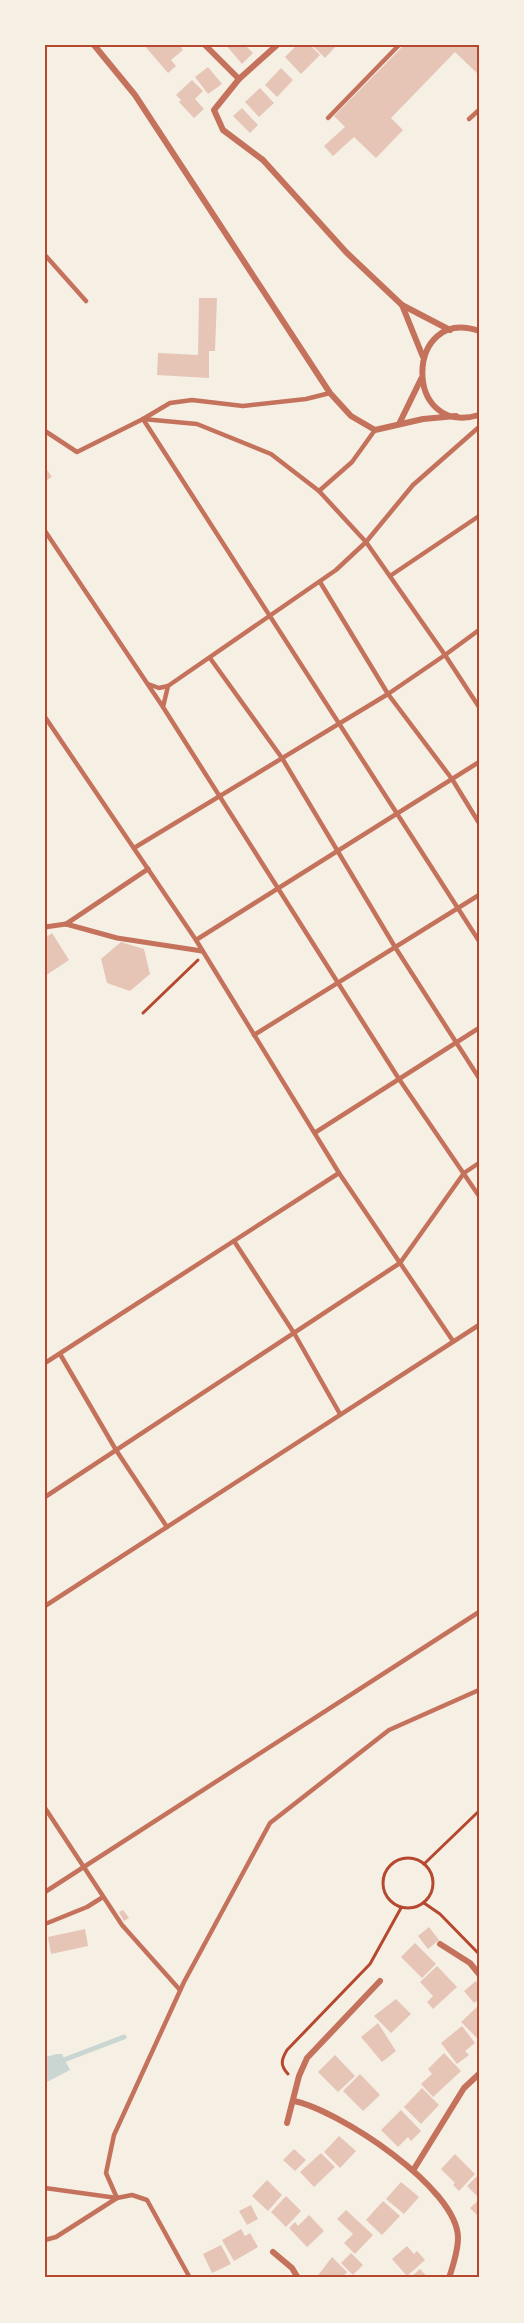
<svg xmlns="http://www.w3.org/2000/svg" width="524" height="2323" viewBox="0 0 524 2323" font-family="'Work Sans',sans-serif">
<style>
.water{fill:#c9d6d2}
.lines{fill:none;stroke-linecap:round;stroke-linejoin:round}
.stream{stroke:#c9d6d2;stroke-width:5}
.building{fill:#e6c5b7}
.path{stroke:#b5482f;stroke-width:3}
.service{stroke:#c5725c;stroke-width:4.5}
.pedestrian{stroke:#c5725c;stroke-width:5}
.minor{stroke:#c5725c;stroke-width:6}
.neatline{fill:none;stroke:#b5482f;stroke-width:2}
</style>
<rect width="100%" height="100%" fill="#f6efe4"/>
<path class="water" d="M57 2054H62L70 2070 45 2083V2057Z"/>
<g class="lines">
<path class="stream" d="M61 2061 124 2037"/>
</g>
<g class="building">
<path d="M144 45H179L183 50 171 60 176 66 168 73Z"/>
<path d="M226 45H245L253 53 242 64Z"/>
<path d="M297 45H310L320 55 301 74 285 57Z"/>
<path d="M312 45H337L325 58Z"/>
<path d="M404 45H479V75L455 52 391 118 403 130 376 158 354 137 333 156 324 146 345 127 334 116Z"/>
<path d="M208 67 222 84 208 94 195 77Z"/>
<path d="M281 68 293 80 277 97 265 85Z"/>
<path d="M192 80 203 91 195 99 204 109 194 118 179 102 181 100 176 95Z"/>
<path d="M260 88 274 103 259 117 245 102Z"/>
<path d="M242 108 258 125 250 133 233 116Z"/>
<path d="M199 298H217L215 351H209V378L157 375 158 353 198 355Z"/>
<path d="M45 467 52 477 45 481Z"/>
<path d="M52 933 69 960 45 976V938Z"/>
<path d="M121 942 144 949 150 974 130 991 107 983 101 959Z"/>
<path d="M123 1910 129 1918 124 1921 119 1912Z"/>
<path d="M429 1927 439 1940 428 1949 418 1936Z"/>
<path d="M85 1929 88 1946 51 1954 48 1937Z"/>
<path d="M415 1943 436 1964 422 1978 401 1957Z"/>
<path d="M437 1966 457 1987 433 2009 427 2002 433 1996 420 1982Z"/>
<path d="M476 1981 479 1985V1999L474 2003 464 1991Z"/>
<path d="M396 1999 411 2014 391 2033 374 2016Z"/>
<path d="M479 2005V2040L461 2022Z"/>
<path d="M378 2023 396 2051 382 2062 361 2037Z"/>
<path d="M462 2026 475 2043 465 2051 469 2055 457 2064 441 2043Z"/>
<path d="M444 2053 461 2071 433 2097 421 2084 432 2074 428 2069Z"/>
<path d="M335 2055 355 2076 338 2092 318 2072Z"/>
<path d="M360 2074 380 2095 363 2111 343 2091Z"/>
<path d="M422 2088 439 2105 421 2124 404 2107Z"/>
<path d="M401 2110 421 2131 411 2141 408 2137 398 2147 381 2130Z"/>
<path d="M339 2136 356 2151 340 2168 324 2152Z"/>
<path d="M294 2149 306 2160 295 2171 283 2160Z"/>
<path d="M321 2153 335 2167 314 2187 300 2172Z"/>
<path d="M455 2154 475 2174 459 2191 453 2185 455 2183 441 2169Z"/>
<path d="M479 2174V2194L477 2196 467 2186Z"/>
<path d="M267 2180 282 2195 268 2211 252 2196Z"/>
<path d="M401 2182 419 2197 404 2214 386 2199Z"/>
<path d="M286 2196 301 2211 286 2227 271 2212Z"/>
<path d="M479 2200V2217L470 2208Z"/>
<path d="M383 2201 400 2216 382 2235 366 2220Z"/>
<path d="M251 2205 258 2219 247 2225 239 2211Z"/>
<path d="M346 2210 373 2235 355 2254 344 2243 353 2234 337 2219Z"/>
<path d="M309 2215 324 2231 307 2247 289 2228 295 2222 298 2226Z"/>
<path d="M241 2229 245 2236 250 2233 258 2247 234 2261 222 2240Z"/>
<path d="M221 2245 231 2264 212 2273 203 2254Z"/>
<path d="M407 2246 414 2254 417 2251 425 2260 407 2276 392 2259Z"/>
<path d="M351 2253 363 2265 353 2275 341 2263Z"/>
<path d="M332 2257 347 2272 342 2278H316Z"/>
<path d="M420 2269 428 2278H410Z"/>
</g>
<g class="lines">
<g class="path">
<path d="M143 1013 198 960"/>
<circle cx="408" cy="1883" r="25"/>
<path d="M424 1864 479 1811"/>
<path d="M424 1903 440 1914 479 1954"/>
<path d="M288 2074C280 2065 281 2060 287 2050L370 1964 401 1908"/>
</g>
<g class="service">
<path d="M328 118 399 45"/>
<path d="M469 119 479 110"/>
<path d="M45 255 86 301"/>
<path d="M143 419 197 424 271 454 319 491"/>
<path d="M143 419 170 403 192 400 243 406 306 399 330 393"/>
<path d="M375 430 352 462 319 491 366 542 336 570 168 686 163 707 399 1079 479 1196"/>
<path d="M45 431 77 452 143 419 479 941"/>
<path d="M45 531 163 707"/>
<path d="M390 576 479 516"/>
<path d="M320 582 388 694 452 779 479 823"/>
<path d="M479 630 445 655 479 707"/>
<path d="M210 658 282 758 395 947 479 1078"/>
<path d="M148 684 159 688 168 686"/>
<path d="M45 717 196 940 339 1173 453 1341"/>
<path d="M134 848 388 694 445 655 366 542 413 485 479 427"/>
<path d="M196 940 479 762"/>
<path d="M254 1035 479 895"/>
<path d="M316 1132 479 1028"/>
<path d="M234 1241 294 1333 340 1414"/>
<path d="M60 1354 116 1450 167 1527"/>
<path d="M45 1363 339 1173"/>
<path d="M45 1497 400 1263 464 1173 479 1163"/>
<path d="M45 1606 479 1325"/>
<path d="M45 1808 122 1925 180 1990"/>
<path d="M45 1892 479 1612"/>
<path d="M45 1924 87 1907 103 1897"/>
<path d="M45 2188 117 2198 132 2195 147 2200 190 2278"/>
<path d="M45 2240 56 2237 117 2198 106 2173 114 2135 184 1982 270 1823 389 1730 479 1690"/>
</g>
<g class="pedestrian">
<path d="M66 924 148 869"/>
<path d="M45 927 66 924 117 938 202 951"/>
</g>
<g class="minor">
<path d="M94 45 135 95 330 393 351 416 375 430 423 419 456 416"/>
<path d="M205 45 239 79"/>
<path d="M277 45 239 79 214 110 223 130 263 160 346 252 402 305 450 330"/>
<path d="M402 305 423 357"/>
<path d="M479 331C405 305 402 438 479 415"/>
<path d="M399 424 421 379"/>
<path d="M440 1944 470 1963 479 1974"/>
<path d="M294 2101C338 2110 458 2188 458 2238 458 2250 453 2266 449 2278"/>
<path d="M287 2123 299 2076 307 2058 380 1981"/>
<path d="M414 2169 464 2088 479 2074"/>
<path d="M273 2252 292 2268 298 2278"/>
</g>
</g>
<rect width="524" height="2323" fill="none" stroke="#f6efe4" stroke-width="93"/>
<rect x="46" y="46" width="432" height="2230" class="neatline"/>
</svg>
